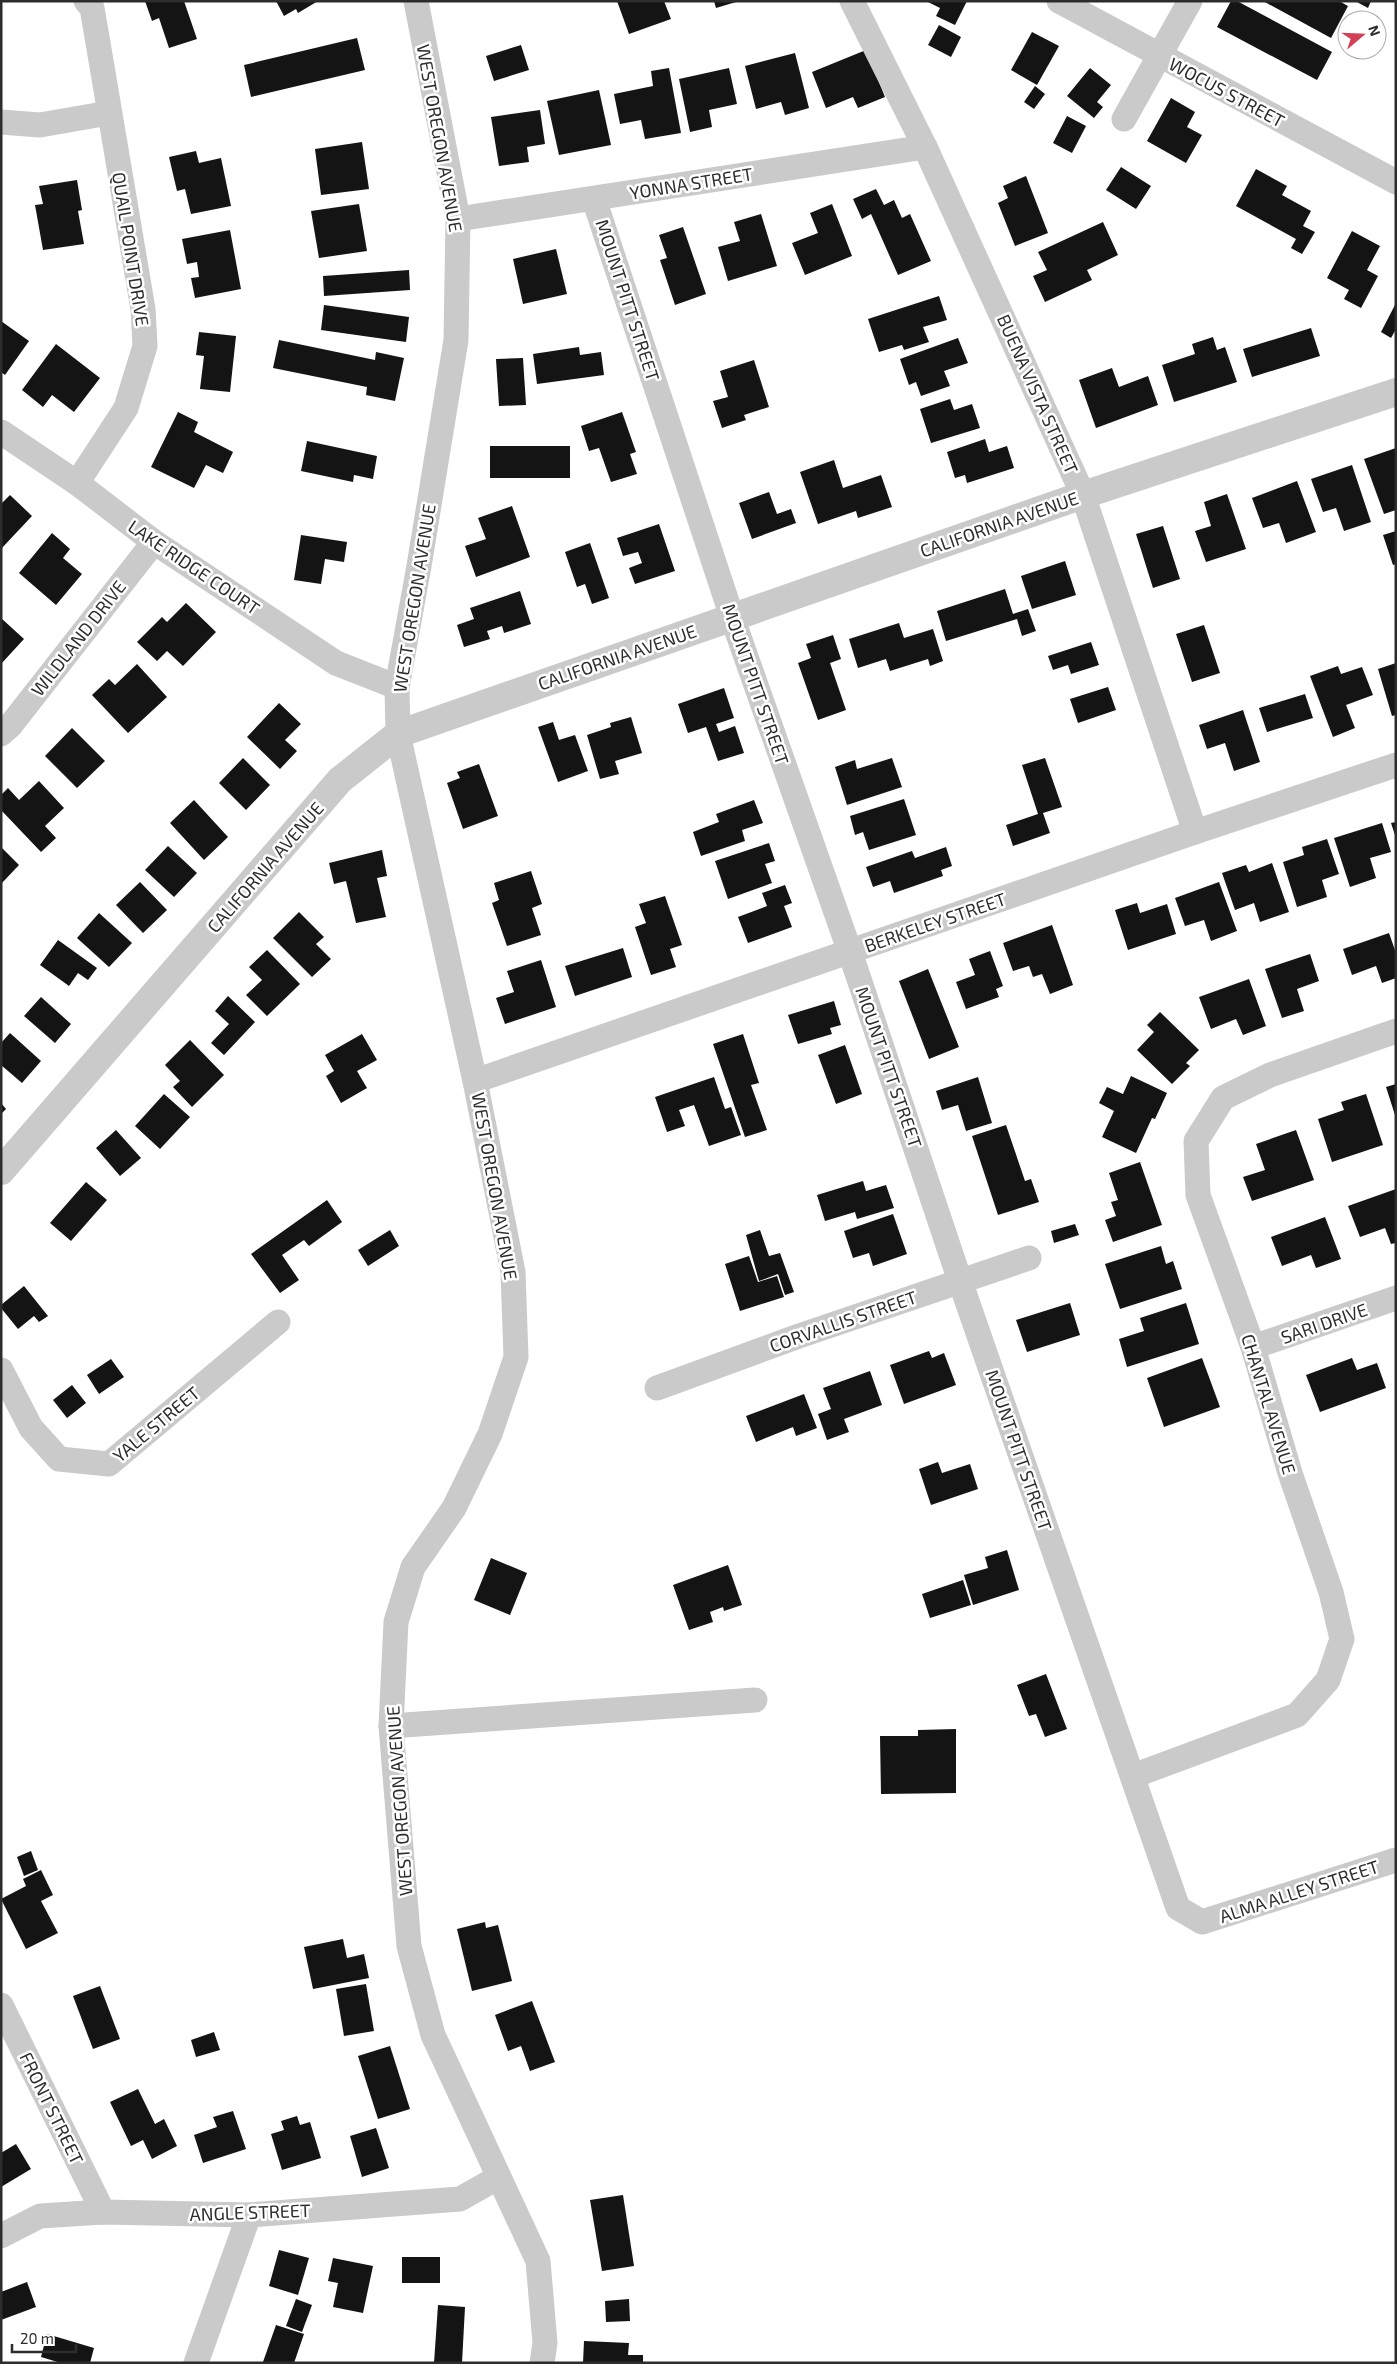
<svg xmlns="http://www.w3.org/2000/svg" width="1397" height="2364" viewBox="0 0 1397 2364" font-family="'Exo 2',sans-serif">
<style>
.building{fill:#141414}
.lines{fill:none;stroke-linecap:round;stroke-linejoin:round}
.minor{stroke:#cacaca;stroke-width:25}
.tertiary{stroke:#cacaca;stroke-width:28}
.labels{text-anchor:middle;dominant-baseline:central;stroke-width:5;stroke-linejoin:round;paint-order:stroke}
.street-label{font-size:18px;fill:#2d2d2d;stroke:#fff}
</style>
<rect width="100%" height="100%" fill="#fff"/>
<g class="building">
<path d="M145 1H184L197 39 169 48 159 18 152 21Z"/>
<path d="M276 1H318L298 13 296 9 284 16Z"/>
<path d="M617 1H664L671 19 629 34Z"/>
<path d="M714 1H736V2L716 8Z"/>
<path d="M926 1H967L955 25 936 16 940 8Z"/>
<path d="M1231 1H1237L1332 52 1317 80 1217 27Z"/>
<path d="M1263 1H1339L1348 6 1331 38Z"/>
<path d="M1355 1H1371L1368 8Z"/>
<path d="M939 25 961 37 951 57 928 45Z"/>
<path d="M1032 32 1059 46 1037 85 1011 70Z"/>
<path d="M357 38 365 70 251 97 244 65Z"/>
<path d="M521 45 529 70 494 81 486 56Z"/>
<path d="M866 50 885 97 858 108 853 97 826 108 812 72Z"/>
<path d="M795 53 809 108 785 115 781 102 756 109 745 66Z"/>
<path d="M669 68 681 133 645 139 641 120 620 124 614 94 653 86 651 71Z"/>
<path d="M729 68 737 104 709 110 712 127 690 132 679 79Z"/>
<path d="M1090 68 1111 85 1097 102 1103 107 1094 118 1067 96Z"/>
<path d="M1035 86 1045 94 1034 109 1024 102Z"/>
<path d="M599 90 611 145 559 155 547 101Z"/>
<path d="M1171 98 1195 112 1187 127 1202 135 1186 163 1147 141Z"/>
<path d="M540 110 545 144 527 147 529 162 499 166 491 117Z"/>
<path d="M1067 116 1086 126 1072 153 1053 143Z"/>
<path d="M362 142 369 189 321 195 315 149Z"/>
<path d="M196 151 199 163 221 158 231 206 191 214 185 189 177 191 169 157Z"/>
<path d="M1121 167 1151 186 1136 209 1106 190Z"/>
<path d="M1256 169 1287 186 1282 195 1311 211 1303 226 1315 232 1302 254 1291 248 1296 239 1236 206Z"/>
<path d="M1026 176 1048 233 1015 246 998 203 1008 198 1003 186Z"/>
<path d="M77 180 82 210 78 211 84 244 43 250 35 205 43 204 39 186Z"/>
<path d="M876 189 884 205 894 200 902 218 910 214 931 261 898 275 871 214 862 219 853 199Z"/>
<path d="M359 204 367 251 319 258 311 211Z"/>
<path d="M832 204 852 256 805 275 792 243 818 233 810 213Z"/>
<path d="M761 214 777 266 728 281 718 247 740 241 734 222Z"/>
<path d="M1103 222 1118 255 1087 270 1092 280 1045 302 1033 276 1047 270 1038 252Z"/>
<path d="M683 227 706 294 675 305 660 260 667 258 659 235Z"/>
<path d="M230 230 241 289 195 298 191 278 199 277 197 262 187 264 182 239Z"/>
<path d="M1352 231 1380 246 1367 270 1378 276 1361 308 1344 299 1349 290 1327 278Z"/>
<path d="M556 249 567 294 523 304 513 259Z"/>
<path d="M409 270 410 290 324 296 323 276Z"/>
<path d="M939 296 947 320 923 327 929 342 904 350 902 345 879 352 868 319Z"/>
<path d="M1396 303V329L1391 338 1381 332Z"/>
<path d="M324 305 409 317 406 342 321 330Z"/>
<path d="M1 321 29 341 5 375 1 372Z"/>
<path d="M1311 328 1320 356 1252 377 1243 349Z"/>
<path d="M199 332 236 336 230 392 200 389 204 356 196 355Z"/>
<path d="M1213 337 1217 350 1225 347 1237 382 1174 402 1162 365 1195 354 1192 344Z"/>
<path d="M958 338 968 363 944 371 950 386 921 396 916 382 909 385 900 359Z"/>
<path d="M279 340 375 360 376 352 404 358 395 401 366 395 367 387 273 368Z"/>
<path d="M56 344 100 378 74 412 52 395 43 407 22 390Z"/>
<path d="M579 347 580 355 601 352 604 375 537 384 533 354Z"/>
<path d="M523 358 526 405 499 406 496 359Z"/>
<path d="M754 360 769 407 744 415 746 420 722 428 713 401 728 397 720 371Z"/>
<path d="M1112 368 1119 387 1148 376 1158 405 1096 428 1079 380Z"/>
<path d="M950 399 954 410 972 404 980 428 931 443 920 409Z"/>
<path d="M178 412 198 422 194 432 233 452 223 473 206 465 194 488 151 467Z"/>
<path d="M622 412 636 452 630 454 637 474 611 482 599 448 589 451 581 426Z"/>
<path d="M985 439 989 452 1007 446 1014 468 967 483 965 475 955 478 947 452Z"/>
<path d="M307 441 377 456 373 479 354 475 353 482 301 471Z"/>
<rect x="490" y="446" width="80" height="32"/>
<path d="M1396 448V510L1384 514 1364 459Z"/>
<path d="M834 460 843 488 881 475 892 507 858 518 856 511 818 524 800 472Z"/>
<path d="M1352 465 1371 522 1344 531 1336 508 1323 512 1311 479Z"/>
<path d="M1297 481 1316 532 1286 543 1279 523 1263 528 1252 498Z"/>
<path d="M769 492 777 514 791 509 796 523 752 539 739 503Z"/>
<path d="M1227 494 1246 549 1206 562 1195 531 1211 526 1204 502Z"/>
<path d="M10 495 32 516 1 549V504Z"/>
<path d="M512 506 530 557 476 577 465 546 486 539 478 518Z"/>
<path d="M659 524 675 571 635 584 629 568 642 563 638 552 623 556 617 538Z"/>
<path d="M1163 526 1180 579 1153 588 1136 534Z"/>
<path d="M1396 531V564L1393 565 1383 535Z"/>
<path d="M52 533 70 549 63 558 82 574 56 605 19 573Z"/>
<path d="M301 535 347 542 344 562 325 559 321 584 294 580Z"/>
<path d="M590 543 609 598 592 604 585 584 577 587 565 552Z"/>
<path d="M1065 561 1076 595 1032 609 1021 576Z"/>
<path d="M1005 589 1013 614 1028 609 1036 631 1022 636 1017 619 946 641 937 611Z"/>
<path d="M520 591 531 624 504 633 502 626 487 631 490 639 464 647 457 625 474 619 470 608Z"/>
<path d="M186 603 216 632 183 666 167 651 157 661 137 642 162 617 167 622Z"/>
<path d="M1 618 24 639 1 664Z"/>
<path d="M899 623 904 638 933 629 943 661 930 666 928 659 890 671 886 659 858 668 849 639Z"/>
<path d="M1204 625 1220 673 1192 682 1176 634Z"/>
<path d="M833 635 841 659 830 663 846 710 818 720 798 663 811 658 806 644Z"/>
<path d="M1091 642 1099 665 1071 674 1068 665 1053 670 1048 656Z"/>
<path d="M1396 663V715L1392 716 1378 669Z"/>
<path d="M137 664 167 697 128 733 92 695 109 679 115 685Z"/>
<path d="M1338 666 1341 674 1362 667 1373 695 1346 705 1355 728 1333 737 1310 676Z"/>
<path d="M1108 687 1116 710 1078 723 1070 699Z"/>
<path d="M724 688 734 718 716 724 719 732 735 726 744 753 718 761 706 727 688 733 678 704Z"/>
<path d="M1305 694 1313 718 1267 732 1259 708Z"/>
<path d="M279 703 301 724 285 740 297 751 280 769 247 737Z"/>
<path d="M1243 710 1260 762 1234 771 1225 743 1207 749 1199 725Z"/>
<path d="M631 717 642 753 615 761 619 774 600 779 587 735 611 727 610 723Z"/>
<path d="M553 722 559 740 575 735 588 771 558 782 538 727Z"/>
<path d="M72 728 105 761 77 788 45 756Z"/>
<path d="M243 758 270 785 246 810 219 783Z"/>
<path d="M892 758 902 787 847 805 835 767 855 760 857 769Z"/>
<path d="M1045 758 1062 807 1043 813 1050 833 1013 846 1006 825 1038 814 1022 765Z"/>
<path d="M479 764 498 816 463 829 447 783 460 778 457 772Z"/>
<path d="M39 781 64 808 45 826 56 838 41 852 1 810V795L8 788 19 800Z"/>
<path d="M904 799 916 835 869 850 863 832 855 835 850 816Z"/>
<path d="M194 800 228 837 204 860 170 823Z"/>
<path d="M754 800 763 823 742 830 745 841 701 856 693 832 719 822 716 814Z"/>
<path d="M1396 822V835H1395L1391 823Z"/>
<path d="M1382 823 1391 852 1370 858 1376 878 1350 887 1334 838Z"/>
<path d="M1327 839 1339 874 1322 880 1327 897 1297 907 1283 862 1304 855 1302 847Z"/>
<path d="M769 843 775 861 765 864 772 883 728 899 715 861Z"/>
<path d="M168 846 197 873 174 897 145 870Z"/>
<path d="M1 847 19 865 1 884Z"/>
<path d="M946 847 952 866 941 870 943 876 894 893 890 881 873 887 866 867 912 851 915 858Z"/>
<path d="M382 850 387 876 377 878 386 917 356 923 346 881 334 884 329 863Z"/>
<path d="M1272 863 1289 912 1260 922 1254 903 1235 910 1222 873 1246 865 1249 872Z"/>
<path d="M531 871 542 904 532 908 541 935 507 946 492 903 499 900 494 883Z"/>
<path d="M140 882 167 910 143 933 116 905Z"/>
<path d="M1219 882 1237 931 1211 941 1204 920 1185 926 1175 898Z"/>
<path d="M785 885 792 903 784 906 792 927 748 943 738 917 767 906 762 893Z"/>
<path d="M665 896 682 945 670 949 676 967 651 975 635 927 646 923 639 904Z"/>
<path d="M1137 903 1140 913 1167 904 1176 934 1128 950 1115 910Z"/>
<path d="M299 912 324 937 316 944 331 959 312 977 273 938Z"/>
<path d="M99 913 132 943 109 967 77 938Z"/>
<path d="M1052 925 1073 985 1050 994 1042 974 1033 977 1029 966 1013 971 1003 943Z"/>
<path d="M1389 933 1396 953V978L1382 983 1376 966 1352 975 1343 949Z"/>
<path d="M58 940 97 968 88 980 78 973 69 986 40 965Z"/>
<path d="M623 948 632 977 575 996 565 966Z"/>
<path d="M267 950 300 984 267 1016 246 995 262 980 249 967Z"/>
<path d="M990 951 1003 986 996 989 999 997 966 1009 956 982 975 975 969 959Z"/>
<path d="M1310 954 1319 981 1297 989 1304 1011 1282 1018 1265 969Z"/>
<path d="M541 960 556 1007 505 1024 496 998 514 992 507 971Z"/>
<path d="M928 969 959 1047 929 1059 899 981Z"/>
<path d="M1249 979 1266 1026 1243 1035 1236 1019 1211 1029 1199 997Z"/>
<path d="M228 996 255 1022 224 1055 211 1043 229 1024 215 1011Z"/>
<path d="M41 997 71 1024 55 1043 24 1016Z"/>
<path d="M834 1001 841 1025 830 1028 832 1034 798 1044 788 1015Z"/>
<path d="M1160 1012 1199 1050 1186 1063 1190 1066 1172 1084 1137 1050 1154 1032 1147 1025Z"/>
<path d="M10 1033 41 1061 22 1083 1 1065V1043Z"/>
<path d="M362 1034 377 1060 357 1071 367 1088 341 1103 326 1076 334 1071 325 1055Z"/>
<path d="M743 1034 759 1083 751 1085 767 1130 745 1137 713 1044Z"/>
<path d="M190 1040 224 1075 192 1107 173 1087 180 1081 165 1065Z"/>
<path d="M845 1045 862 1094 836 1104 818 1055Z"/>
<path d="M1131 1076 1167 1093 1155 1119 1152 1118 1136 1153 1102 1137 1114 1111 1099 1103 1107 1087 1123 1094Z"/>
<path d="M714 1077 725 1109 731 1107 741 1135 709 1146 694 1105 679 1110 685 1126 667 1132 655 1097Z"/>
<path d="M978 1077 992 1123 966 1131 958 1105 942 1110 936 1091Z"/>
<path d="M1396 1084V1115H1395L1386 1087Z"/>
<path d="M164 1094 190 1117 160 1149 135 1126Z"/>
<path d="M1366 1094 1383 1145 1332 1162 1318 1119 1344 1110 1341 1102Z"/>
<path d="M1 1103 6 1109 1 1114Z"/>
<path d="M1006 1125 1025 1181 1031 1179 1039 1202 998 1215 972 1136Z"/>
<path d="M116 1130 141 1158 120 1176 96 1148Z"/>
<path d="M1296 1130 1314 1180 1252 1201 1243 1177 1265 1170 1256 1144Z"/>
<path d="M1140 1162 1162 1225 1113 1242 1105 1220 1116 1216 1111 1202 1118 1200 1109 1173Z"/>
<path d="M863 1181 866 1191 886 1185 894 1208 857 1219 855 1212 825 1221 817 1195Z"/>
<path d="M86 1182 107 1200 71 1241 50 1223Z"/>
<path d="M1396 1189V1243L1391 1244 1385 1228 1360 1237 1348 1206Z"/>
<path d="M327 1200 342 1222 309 1246 304 1240 282 1255 299 1280 280 1293 251 1254Z"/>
<path d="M893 1214 907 1254 873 1266 869 1253 853 1258 844 1231Z"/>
<path d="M1325 1217 1341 1259 1316 1268 1311 1255 1282 1266 1271 1237Z"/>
<path d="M1075 1224 1079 1235 1054 1243 1051 1231Z"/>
<path d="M390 1230 399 1246 368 1266 358 1250Z"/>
<path d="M760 1230 769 1256 780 1253 794 1292 785 1295 778 1274 759 1281 746 1235Z"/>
<path d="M1161 1246 1166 1264 1173 1261 1182 1289 1120 1309 1105 1264Z"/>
<path d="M749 1256 758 1282 777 1276 784 1297 740 1311 725 1264Z"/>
<path d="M24 1286 48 1316 39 1322 34 1316 18 1329 1 1308V1305Z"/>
<path d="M1070 1303 1080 1335 1027 1352 1016 1320Z"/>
<path d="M1186 1303 1199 1344 1127 1367 1119 1339 1144 1331 1140 1318Z"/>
<path d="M929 1351 932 1358 944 1353 956 1385 904 1404 890 1365Z"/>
<path d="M1202 1358 1220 1407 1164 1427 1147 1378Z"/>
<path d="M1352 1358 1357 1370 1377 1363 1386 1388 1320 1412 1306 1375Z"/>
<path d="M111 1359 124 1377 99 1394 87 1375Z"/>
<path d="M870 1371 882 1405 844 1419 849 1432 827 1440 818 1414 831 1409 823 1388Z"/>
<path d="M72 1385 86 1403 67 1418 53 1400Z"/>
<path d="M804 1394 817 1428 796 1436 793 1427 756 1442 746 1416Z"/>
<path d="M938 1462 942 1473 970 1464 978 1489 931 1505 919 1469Z"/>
<path d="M1007 1550 1019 1590 973 1605 964 1575 988 1568 985 1557Z"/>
<path d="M491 1558 527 1573 510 1615 474 1600Z"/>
<path d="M728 1565 742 1605 724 1611 723 1607 710 1612 713 1622 689 1630 673 1585Z"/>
<path d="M963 1580 971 1605 930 1618 922 1594Z"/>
<path d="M1046 1674 1067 1729 1045 1737 1036 1714 1029 1716 1017 1685Z"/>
<path d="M956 1729V1793L881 1794 880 1736H918V1730Z"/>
<path d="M31 1851 38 1870 24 1876 17 1857Z"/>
<path d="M41 1870 53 1895 41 1901 58 1933 26 1949 1 1899 26 1886 23 1879Z"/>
<path d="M485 1922 486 1928 498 1925 512 1981 472 1991 457 1929Z"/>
<path d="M343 1939 347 1958 364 1954 369 1978 313 1989 304 1947Z"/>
<path d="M366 1984 374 2031 344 2036 336 1989Z"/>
<path d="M100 1986 120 2039 93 2049 73 1996Z"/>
<path d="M532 2001 555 2062 530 2071 521 2046 508 2051 495 2015Z"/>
<path d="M214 2032 220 2050 196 2057 191 2040Z"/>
<path d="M390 2046 410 2109 378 2119 358 2056Z"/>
<path d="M138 2089 155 2124 164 2119 177 2146 152 2159 143 2140 131 2146 110 2102Z"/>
<path d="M233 2111 246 2149 203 2163 194 2135 217 2127 213 2117Z"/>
<path d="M297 2116 300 2125 310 2122 321 2158 282 2170 271 2134 284 2130 281 2121Z"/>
<path d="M376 2128 389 2168 362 2177 350 2136Z"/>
<path d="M16 2144 31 2169 1 2187V2153Z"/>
<path d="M623 2195 634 2266 602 2271 590 2200Z"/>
<path d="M279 2250 309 2258 298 2295 269 2286Z"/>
<rect x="402" y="2257" width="38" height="26"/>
<path d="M333 2258 373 2266 363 2313 333 2307 338 2283 328 2281Z"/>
<path d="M27 2282 36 2307 1 2320V2292Z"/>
<path d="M296 2299 312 2305 302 2332 286 2326Z"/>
<path d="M629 2299 630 2321 606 2322 605 2301Z"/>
<path d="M438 2305 465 2307 462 2363H434Z"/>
<path d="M276 2325 304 2334 294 2363 263 2362Z"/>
<path d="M47 2334 94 2348 90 2363H61L41 2357Z"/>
<path d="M584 2341 629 2343 628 2355H643V2363H583Z"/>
</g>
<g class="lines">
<g class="minor">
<path d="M416 1 458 219 456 340 419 566 397 687 398 734 475 1081 513 1272 516 1357 490 1434 454 1508 413 1567 396 1622 391 1726 409 1946 433 2035 538 2261 545 2343 542 2363"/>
<path d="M852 1 925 147 1083 495 1195 832"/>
<path d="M1059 1 1396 182"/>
<path d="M1124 119 1190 1"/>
<path d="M1 122 40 125 109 113"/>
<path d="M594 199 732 617 850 952 960 1281 1178 1908 1202 1922 1396 1860"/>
<path d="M458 219 925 147"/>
<path d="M1 432 77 483 154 542 336 663 397 687"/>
<path d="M77 483 126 408 145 346 143 309 97 37 92 8 86 1"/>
<path d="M1 734 10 726 154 542"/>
<path d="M475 1081 1195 832 1396 765"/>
<path d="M1253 1347 1396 1298"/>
<path d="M1 1370 31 1428 59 1459 109 1464 278 1322"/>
<path d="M657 1388 799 1336 1029 1258"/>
<path d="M391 1726 755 1700"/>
<path d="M1133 1776 1297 1715 1328 1680 1342 1639 1331 1592 1290 1473 1253 1347 1198 1195 1196 1141 1223 1098 1270 1075 1396 1031"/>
<path d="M1 2005 103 2212"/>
<path d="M1 2236 40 2216 103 2212 249 2215 460 2199 497 2178"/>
<path d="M196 2363 249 2215"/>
</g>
<path class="tertiary" d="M1 1171 340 780 398 734 1083 495 1396 392"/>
</g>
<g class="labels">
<g class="street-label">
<text transform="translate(1227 92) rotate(28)">WOCUS STREET</text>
<text transform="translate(440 138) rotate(80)">WEST OREGON AVENUE</text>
<text transform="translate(691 183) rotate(-9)">YONNA STREET</text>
<text transform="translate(131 249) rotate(81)">QUAIL POINT DRIVE</text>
<text transform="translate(628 300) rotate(72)">MOUNT PITT STREET</text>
<text transform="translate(1038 394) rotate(66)">BUENA VISTA STREET</text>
<text transform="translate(999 524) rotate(-19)">CALIFORNIA AVENUE</text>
<text transform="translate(194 567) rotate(34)">LAKE RIDGE COURT</text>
<text transform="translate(414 598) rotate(-81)">WEST OREGON AVENUE</text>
<text transform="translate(78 638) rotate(-52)">WILDLAND DRIVE</text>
<text transform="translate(617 657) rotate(-19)">CALIFORNIA AVENUE</text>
<text transform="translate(756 684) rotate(71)">MOUNT PITT STREET</text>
<text transform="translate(265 867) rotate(-49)">CALIFORNIA AVENUE</text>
<text transform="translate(935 922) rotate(-19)">BERKELEY STREET</text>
<text transform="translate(889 1067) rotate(71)">MOUNT PITT STREET</text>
<text transform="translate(495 1186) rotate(80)">WEST OREGON AVENUE</text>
<text transform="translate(843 1321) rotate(-19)">CORVALLIS STREET</text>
<text transform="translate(1324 1323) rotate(-19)">SARI DRIVE</text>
<text transform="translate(1269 1404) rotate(73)">CHANTAL AVENUE</text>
<text transform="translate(156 1424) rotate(-40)">YALE STREET</text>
<text transform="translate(1019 1450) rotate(71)">MOUNT PITT STREET</text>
<text transform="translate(399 1801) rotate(-94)">WEST OREGON AVENUE</text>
<text transform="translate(1299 1891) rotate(-18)">ALMA ALLEY STREET</text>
<text transform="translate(52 2108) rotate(64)">FRONT STREET</text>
<text transform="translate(250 2212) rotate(-2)">ANGLE STREET</text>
</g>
</g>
<rect width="1397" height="2364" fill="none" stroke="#2d2d2d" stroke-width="5"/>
<g transform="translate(1362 35) rotate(71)"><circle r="24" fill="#ffffff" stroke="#ababab"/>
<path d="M0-4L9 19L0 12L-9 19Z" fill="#d33f54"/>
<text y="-8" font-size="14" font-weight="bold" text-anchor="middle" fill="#2d2d2d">N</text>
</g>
<path d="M12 2344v8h64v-8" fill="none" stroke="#2d2d2d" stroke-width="2.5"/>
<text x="20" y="2344" font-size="15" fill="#2d2d2d" stroke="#ffffff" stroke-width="4" paint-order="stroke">20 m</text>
</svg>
